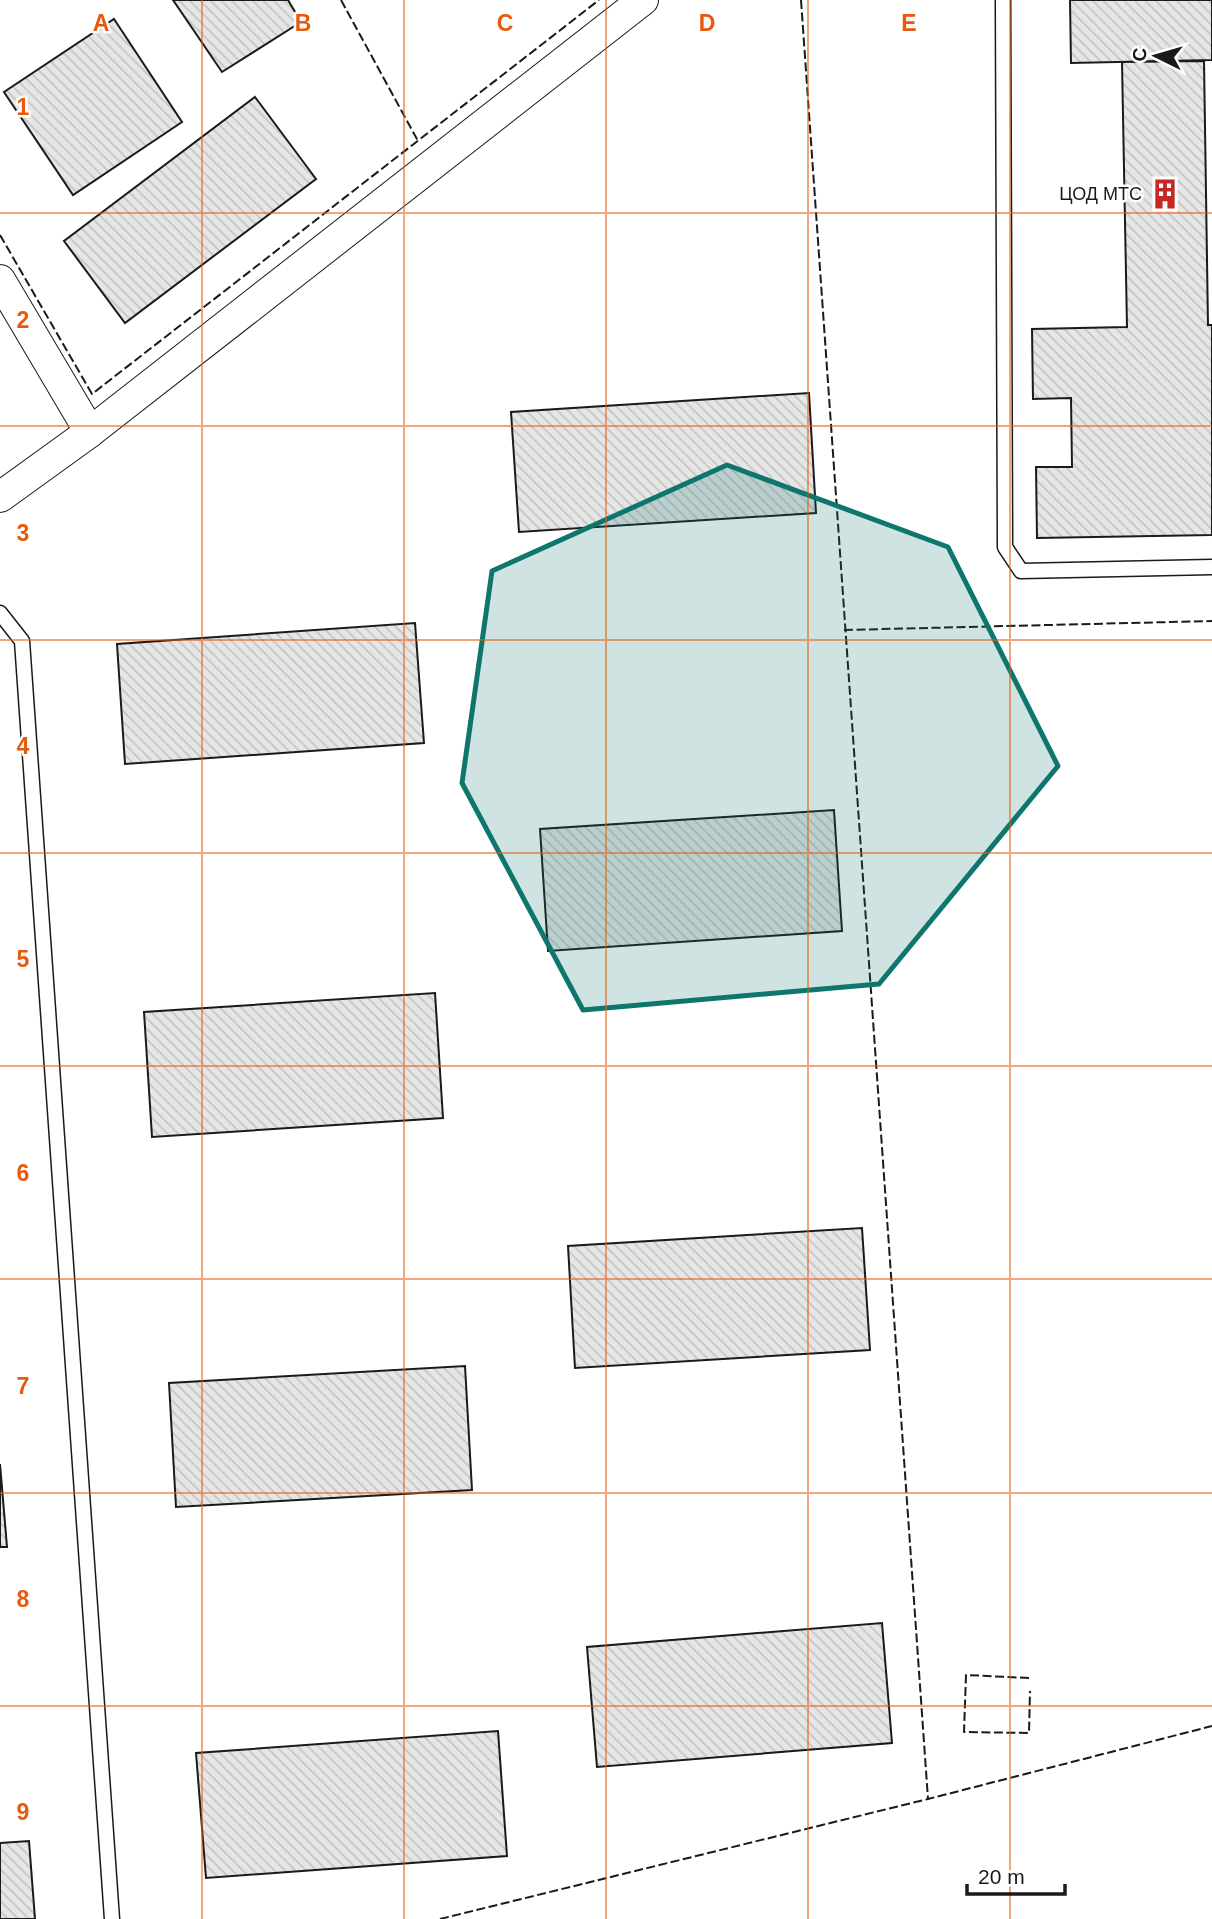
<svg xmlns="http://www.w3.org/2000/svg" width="1212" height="1919" viewBox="0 0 1212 1919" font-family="Helvetica,sans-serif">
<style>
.building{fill:url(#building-back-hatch);stroke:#1a1a1a;stroke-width:2}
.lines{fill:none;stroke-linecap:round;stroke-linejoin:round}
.service-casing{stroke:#1a1a1a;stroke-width:17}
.minor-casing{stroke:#1a1a1a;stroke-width:32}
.service{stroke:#fff;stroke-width:14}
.minor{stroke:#fff;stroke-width:30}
.fence{stroke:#1a1a1a;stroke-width:2;stroke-dasharray:9 3.5;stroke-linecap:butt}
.marked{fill:#0f766e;fill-opacity:0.2;stroke:#0f766e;stroke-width:5;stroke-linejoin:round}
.grid{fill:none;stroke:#e8590c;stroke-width:2;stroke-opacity:0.55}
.labels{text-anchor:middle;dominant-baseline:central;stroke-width:5;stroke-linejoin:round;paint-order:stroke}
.poi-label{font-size:18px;fill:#1a1a1a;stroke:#fff;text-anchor:end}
.grid-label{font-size:23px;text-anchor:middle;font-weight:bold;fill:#e8590c;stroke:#fff;stroke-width:5;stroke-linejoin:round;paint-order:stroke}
</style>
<defs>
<pattern id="building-back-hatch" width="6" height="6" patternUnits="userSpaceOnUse" patternTransform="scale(1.75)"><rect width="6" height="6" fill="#e6e6e6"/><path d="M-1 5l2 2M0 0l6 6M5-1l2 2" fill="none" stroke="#c5c5c5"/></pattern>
</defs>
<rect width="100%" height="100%" fill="#fff"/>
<g class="building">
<path d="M173 0H288L301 22 222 72Z"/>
<path d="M1070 0H1212V60L1071 63Z"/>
<path d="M114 19 182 122 73 195 4 92Z"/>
<path d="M1204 61 1208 325H1212V535L1037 538 1036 467H1072L1071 398 1033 399 1032 329 1127 327 1122 62Z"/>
<path d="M255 97 316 179 125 323 64 241Z"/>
<path d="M809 393 816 513 519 532 511 412Z"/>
<path d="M415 623 424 743 125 764 117 644Z"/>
<path d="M834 810 842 931 548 951 540 829Z"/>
<path d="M435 993 443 1118 152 1137 144 1012Z"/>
<path d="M862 1228 870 1350 575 1368 568 1246Z"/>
<path d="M465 1366 472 1490 176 1507 169 1383Z"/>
<path d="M0 1464 7 1547H0Z"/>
<path d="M882 1623 892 1743 597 1767 587 1647Z"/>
<path d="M498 1731 507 1856 206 1878 196 1753Z"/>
<path d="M29 1841 35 1919H0V1843Z"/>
</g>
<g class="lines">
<g class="service-casing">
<g id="service">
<path d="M1003 0 1005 547 1021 571 1212 567"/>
<path d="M0 613 22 641 112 1919"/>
</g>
</g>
<g class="minor-casing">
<g id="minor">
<path d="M0 280 90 432"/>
<path d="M0 497 90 432 643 0"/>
</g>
</g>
<use href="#service" class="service"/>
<use href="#minor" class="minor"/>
<g class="fence">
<path d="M341 0 418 141"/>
<path d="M801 0 928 1799"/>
<path d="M0 235 92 394 599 0"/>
<path d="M844 630 1212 621"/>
<path d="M1029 1678 966 1675 964 1732 1029 1733 1030 1691"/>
<path d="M440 1919 928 1799 1212 1726"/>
</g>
</g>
<path class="marked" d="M727 465 948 547 1058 766 879 984 583 1010 462 783 492 571Z"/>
<path class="grid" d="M202 0V1919M404 0V1919M606 0V1919M808 0V1919M1010 0V1919M0 213H1212M0 426H1212M0 640H1212M0 853H1212M0 1066H1212M0 1279H1212M0 1493H1212M0 1706H1212"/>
<defs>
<g id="building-bare" transform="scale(2.415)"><path d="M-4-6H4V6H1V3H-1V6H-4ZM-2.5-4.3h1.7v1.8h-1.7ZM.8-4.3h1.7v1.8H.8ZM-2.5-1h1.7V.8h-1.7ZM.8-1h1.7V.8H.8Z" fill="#c62828" stroke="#fff" stroke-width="2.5" paint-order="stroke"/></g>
</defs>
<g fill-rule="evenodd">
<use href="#building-bare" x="1165" y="194"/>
</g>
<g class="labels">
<g class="poi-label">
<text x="1142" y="194">ЦОД МТС</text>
</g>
</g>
<g class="grid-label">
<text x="101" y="31">A</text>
<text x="303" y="31">B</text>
<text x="505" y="31">C</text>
<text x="707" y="31">D</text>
<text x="909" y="31">E</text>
<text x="23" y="115">1</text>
<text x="23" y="328">2</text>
<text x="23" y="541">3</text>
<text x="23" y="754">4</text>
<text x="23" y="967">5</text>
<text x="23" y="1181">6</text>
<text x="23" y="1394">7</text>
<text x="23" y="1607">8</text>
<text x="23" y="1820">9</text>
</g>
<g transform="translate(1156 56) rotate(275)" stroke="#ffffff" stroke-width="5" paint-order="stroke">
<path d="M0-5L12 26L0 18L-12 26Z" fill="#1a1a1a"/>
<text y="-10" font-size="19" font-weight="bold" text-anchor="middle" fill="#1a1a1a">С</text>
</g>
<path d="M967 1884v10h98v-10" fill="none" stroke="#1a1a1a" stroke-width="3.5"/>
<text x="978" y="1884" font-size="21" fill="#1a1a1a" stroke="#ffffff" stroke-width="5" paint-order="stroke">20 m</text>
</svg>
